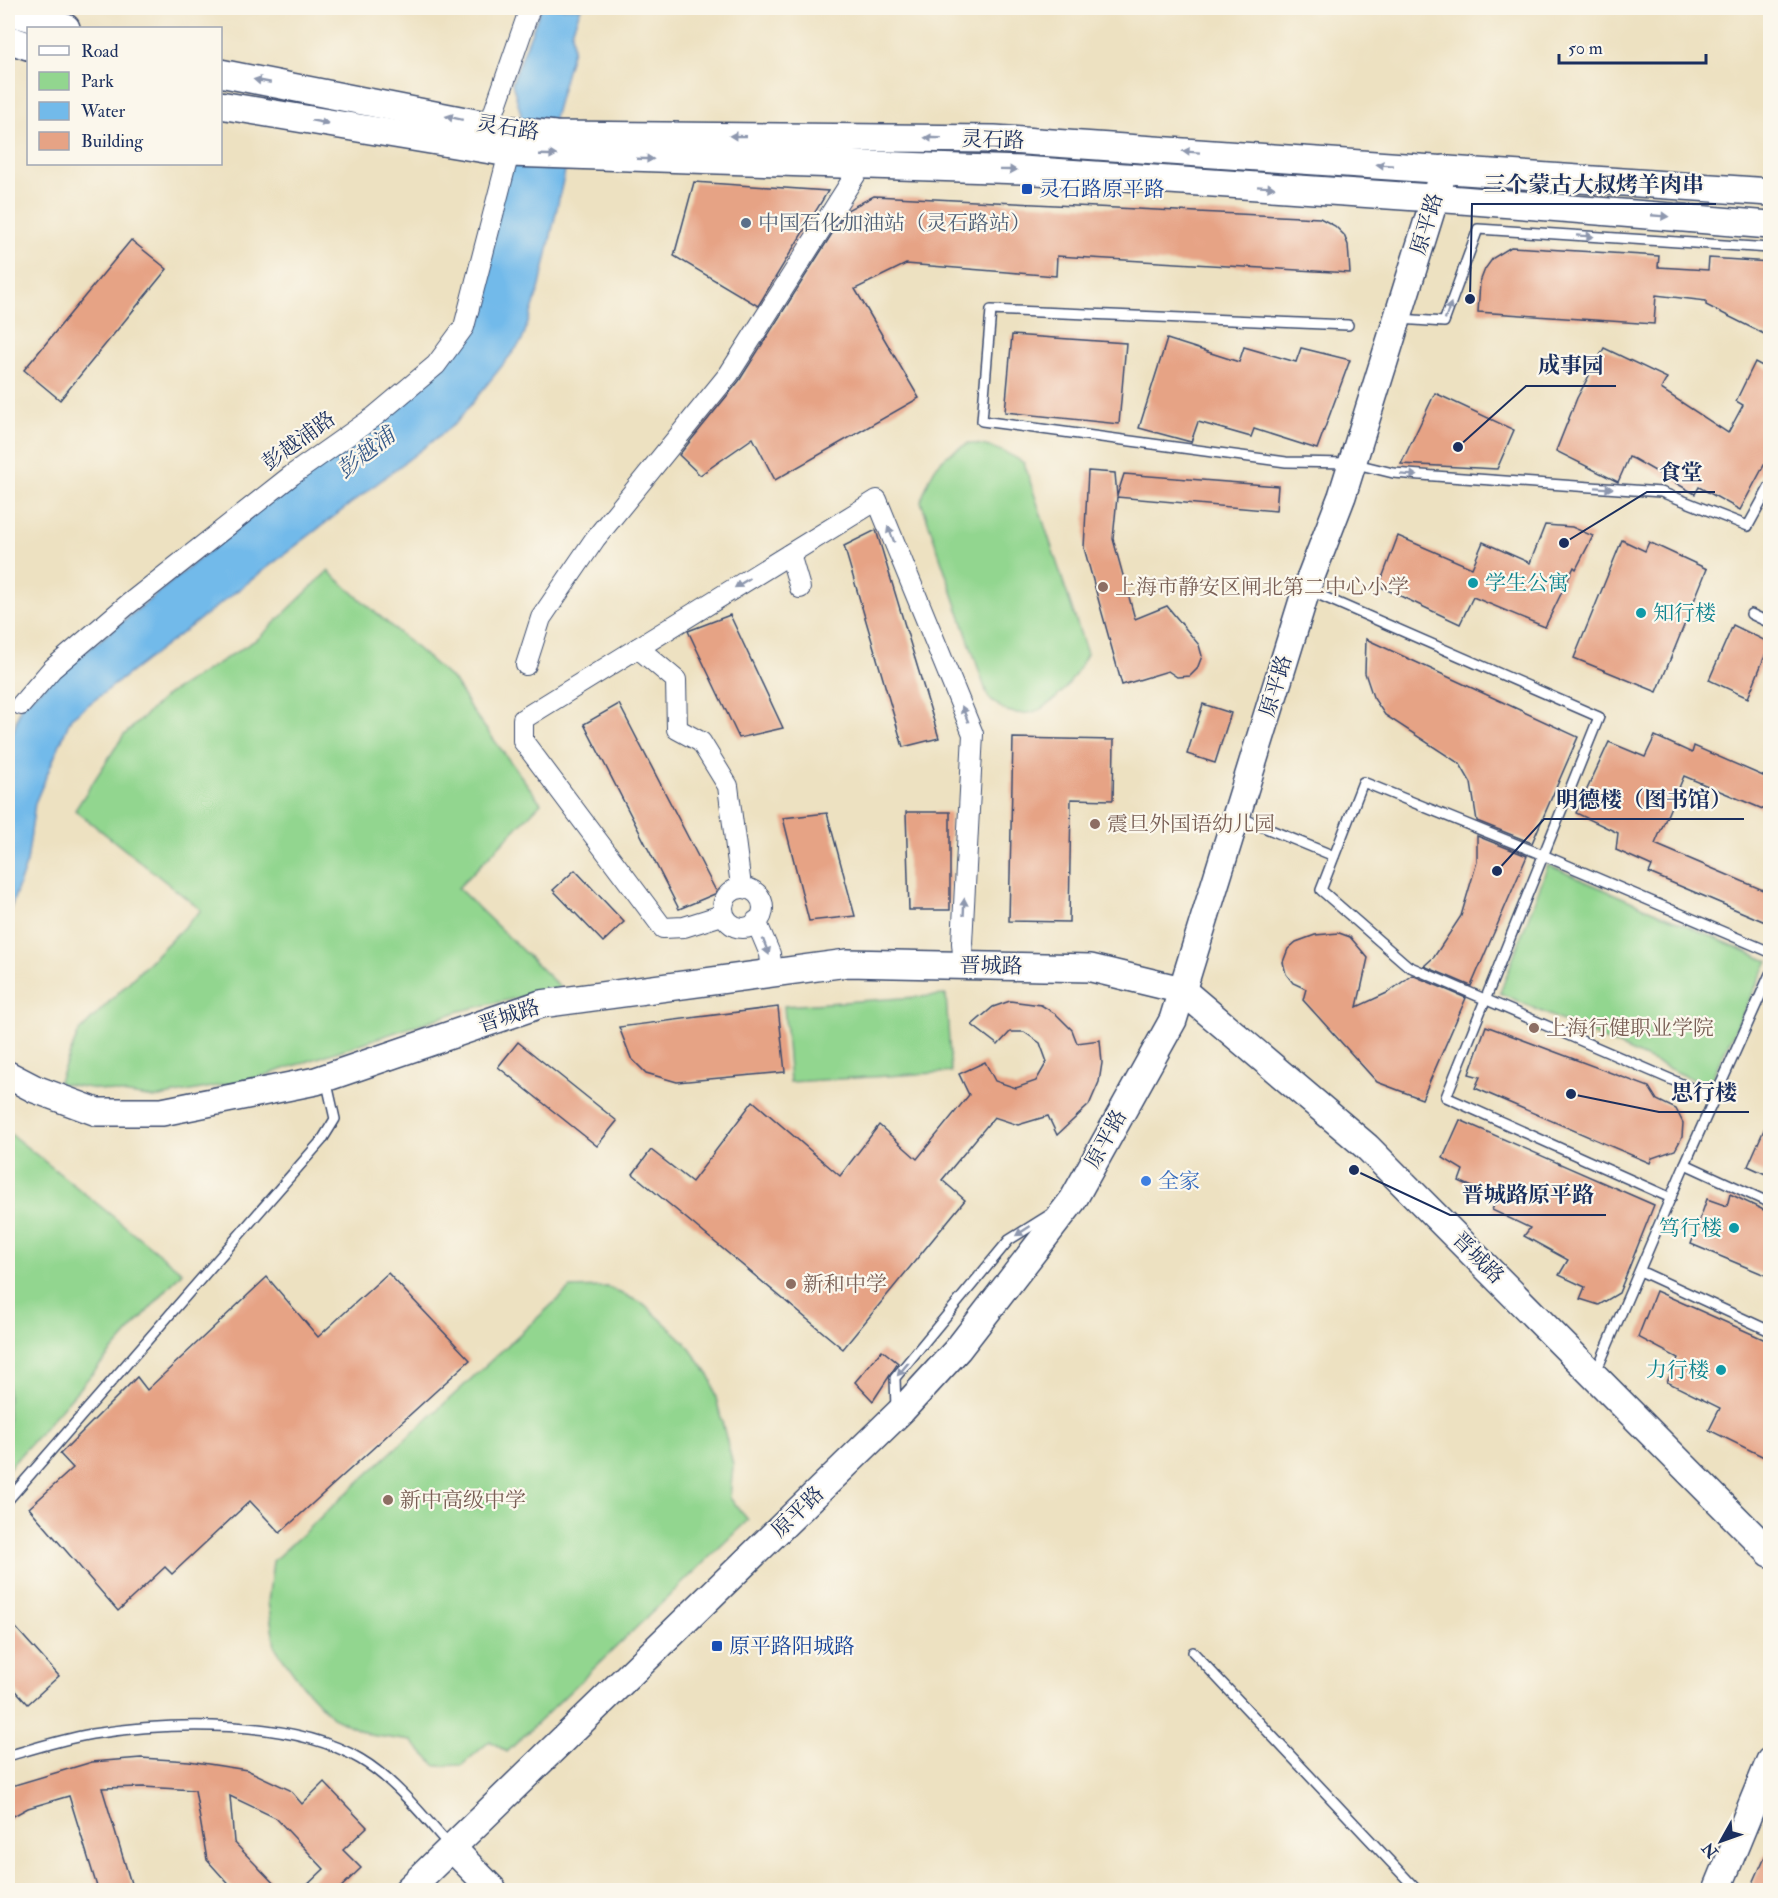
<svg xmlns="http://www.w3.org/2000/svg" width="1778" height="1898" viewBox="0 0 1778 1898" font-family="'IM FELL Double Pica','Noto Serif SC',serif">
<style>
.green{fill:#92d68f;stroke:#568276;stroke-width:1.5}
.water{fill:#72baea;stroke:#4674a4;stroke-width:1.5}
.building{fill:#e6a385}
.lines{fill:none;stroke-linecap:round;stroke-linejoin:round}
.lane-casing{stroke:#3a4a6d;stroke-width:12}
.street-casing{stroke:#3a4a6d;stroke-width:22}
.secondary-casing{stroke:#3a4a6d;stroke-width:30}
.lane{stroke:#fff;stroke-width:9}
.street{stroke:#fff;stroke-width:20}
.secondary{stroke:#fff;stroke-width:27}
.oneway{fill:#8d97ae}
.transit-dot{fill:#1a4fb4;stroke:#fbf7ec;stroke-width:2}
.service-dot{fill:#5c6f8a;stroke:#fbf7ec;stroke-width:2}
.culture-dot{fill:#0f9aa8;stroke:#fbf7ec;stroke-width:2}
.education-dot{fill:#8d6e63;stroke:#fbf7ec;stroke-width:2}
.shop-dot{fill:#3f7fe0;stroke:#fbf7ec;stroke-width:2}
.labels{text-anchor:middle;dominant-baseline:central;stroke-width:4.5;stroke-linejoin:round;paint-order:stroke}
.street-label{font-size:21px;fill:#1b2f5e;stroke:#fbf7ec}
.transit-label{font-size:21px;fill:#164399;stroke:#fbf7ec;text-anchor:start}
.service-label{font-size:21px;fill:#4e5e75;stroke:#fbf7ec;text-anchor:start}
.culture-label{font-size:21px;fill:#0d838f;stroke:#fbf7ec;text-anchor:start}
.education-label{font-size:21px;fill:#785e54;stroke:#fbf7ec;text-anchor:start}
.shop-label{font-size:21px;fill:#366cbe;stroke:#fbf7ec;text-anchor:start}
.water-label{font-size:22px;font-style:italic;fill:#355988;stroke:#fbf7ec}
.leader{fill:none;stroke:#1b2f5e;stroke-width:2}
.callout-dot{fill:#1b2f5e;stroke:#fbf7ec;stroke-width:2}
.callout-label{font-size:22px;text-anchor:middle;font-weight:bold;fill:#1b2f5e;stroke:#fbf7ec;stroke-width:4.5;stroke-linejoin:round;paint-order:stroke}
</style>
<rect width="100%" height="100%" fill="#fbf7ec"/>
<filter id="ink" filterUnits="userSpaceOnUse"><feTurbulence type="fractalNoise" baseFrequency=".0167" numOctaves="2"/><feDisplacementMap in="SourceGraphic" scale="12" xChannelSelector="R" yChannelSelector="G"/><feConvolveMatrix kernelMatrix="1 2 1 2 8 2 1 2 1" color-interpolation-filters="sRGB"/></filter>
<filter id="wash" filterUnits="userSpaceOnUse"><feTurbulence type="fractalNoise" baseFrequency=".008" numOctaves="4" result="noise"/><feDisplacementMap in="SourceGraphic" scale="24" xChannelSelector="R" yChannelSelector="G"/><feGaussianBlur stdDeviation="1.35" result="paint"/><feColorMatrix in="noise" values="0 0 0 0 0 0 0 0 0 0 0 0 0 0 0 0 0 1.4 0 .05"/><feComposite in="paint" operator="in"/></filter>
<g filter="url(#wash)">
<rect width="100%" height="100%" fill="#ede1c1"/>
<g class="green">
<path d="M969 443C991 446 1006 451 1024 463L1087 654C1072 683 1046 724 1007 711 1001 709 994 702 988 697L921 501C932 469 937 458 969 443Z"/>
<path d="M328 571 454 681 471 709 541 803 458 888 561 988 460 1011 254 1079 154 1098 58 1083 79 1032 201 910 75 810 123 736 168 694 259 638Z"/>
<path d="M1548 865 1768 961 1708 1086 1500 993Z"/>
<path d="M946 995 951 1072 790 1082 784 1006Z"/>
<path d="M8 1132 182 1272 8 1469Z"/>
<path d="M607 1287 644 1304 685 1342 711 1378 733 1465 730 1498 748 1520 507 1752 490 1741 462 1765 436 1766 411 1741 370 1735 332 1717 303 1686 275 1647 268 1602 273 1561 570 1288Z"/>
</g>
<path class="water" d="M541 8H581L572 31 573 49 554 118 565 171 540 286 522 341 456 423 71 718 35 803 27 862 8 916V750L21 705 436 365 464 327 521 114 512 83Z"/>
<g id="blocks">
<g class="building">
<path d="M694 182 828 191 758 306 674 256Z"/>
<path d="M874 196 1320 218 1335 226 1344 235 1348 245 1350 273 1057 256 1056 276 906 264 855 289 919 398 775 480 753 438 700 475 679 455 739 381 847 210Z"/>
<path d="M131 240 167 269 60 400 24 370Z"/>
<path d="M1511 247 1659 256 1658 267 1708 270 1709 258 1770 262V337L1706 305V301L1656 295 1654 324 1478 312 1480 282 1485 269 1493 258Z"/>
<path d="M1012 335 1126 343 1119 424 1005 412Z"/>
<path d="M1167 339 1239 362 1244 347 1296 362 1301 348 1350 360 1317 449 1254 429 1251 437 1198 422 1191 442 1139 428Z"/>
<path d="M1604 348 1667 378 1661 389 1728 433 1743 405 1736 401 1755 362 1770 370V454L1740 510 1699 487 1695 494 1634 459 1629 457 1618 482 1556 451 1577 398Z"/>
<path d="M1435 393 1514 430 1497 469 1401 464Z"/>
<path d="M1088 471 1115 473 1117 496 1124 474 1278 486 1276 511 1117 497 1113 539 1135 619 1167 606 1199 645 1202 656 1197 669 1190 676 1177 677 1168 671 1122 685 1084 548Z"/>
<path d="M1545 525 1572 527 1593 536 1576 569 1574 567 1545 627 1473 597 1460 624 1379 586 1398 536 1472 568 1483 542 1530 563Z"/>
<path d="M876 530 939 738 903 747 844 546Z"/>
<path d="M1622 540 1645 551 1649 542 1707 569 1657 692 1574 658Z"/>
<path d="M730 615 783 728 739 738 688 631Z"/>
<path d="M1733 625 1770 643 1748 698 1709 680Z"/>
<path d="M1366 639 1578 737 1532 843 1477 821 1471 783 1460 764 1385 715 1373 697 1365 673Z"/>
<path d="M619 704 717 893 679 909 584 724Z"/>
<path d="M1203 704 1231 713 1215 763 1187 754Z"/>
<path d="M1655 736 1692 753 1694 746 1770 779V812L1684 776 1655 844 1770 893V924L1649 873 1652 866 1616 850 1618 833 1576 813 1609 742 1645 757Z"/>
<path d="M1013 738 1114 740 1113 800 1071 799 1069 922 1009 921Z"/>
<path d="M906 812H950V910H909Z"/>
<path d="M827 813 855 916 809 921 783 818Z"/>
<path d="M1477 836 1527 856 1471 986 1424 966 1434 957 1461 916 1477 862Z"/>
<path d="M575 870 624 922 603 942 553 890Z"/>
<path d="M1339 933 1350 937 1368 958 1357 1007 1387 993 1412 975 1466 998 1422 1099 1377 1082 1303 1000 1306 989 1293 983 1286 974 1283 962 1288 949 1296 942 1315 935Z"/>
<path d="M1010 1001 1041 1005 1056 1014 1072 1030 1077 1043 1100 1040 1102 1063 1099 1082 1089 1105 1057 1135 1048 1116 1018 1125 994 1117 942 1180 965 1200 843 1349 633 1174 651 1150 692 1182 753 1101 840 1176 879 1125 917 1159 969 1095 959 1074 985 1062 995 1081 1016 1088 1036 1081 1047 1062 1040 1043 1024 1032H1010L998 1045 972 1025 993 1007Z"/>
<path d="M778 1007 785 1072 677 1082 646 1073 631 1058 619 1027Z"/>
<path d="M1486 1026 1649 1087 1657 1100 1676 1109 1683 1123 1682 1137 1675 1150 1652 1158 1650 1163 1475 1088 1480 1077 1469 1074Z"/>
<path d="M518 1042 617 1121 597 1146 498 1067Z"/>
<path d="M1770 1116V1176L1748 1166Z"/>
<path d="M1460 1120 1654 1205 1619 1293 1599 1305 1580 1299 1585 1287 1559 1275 1568 1260 1524 1236 1530 1228 1492 1210 1497 1198 1459 1181 1463 1170 1443 1158Z"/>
<path d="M1730 1194 1770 1213V1277L1691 1244 1707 1199 1727 1206Z"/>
<path d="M388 1273 470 1360 280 1533 250 1501 172 1574 165 1567 118 1611 29 1508 73 1468 60 1454 137 1377 147 1390 267 1277 318 1337Z"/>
<path d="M1656 1291 1770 1342V1460L1709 1430 1720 1408 1667 1382 1678 1358 1638 1337Z"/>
<path d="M882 1350 898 1363 873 1401 855 1382Z"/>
<path d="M8 1619 59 1676 28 1704 8 1682Z"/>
<path d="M141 1758 189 1761 247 1770 290 1790 302 1804 324 1782 367 1827 343 1850 361 1868 338 1890H302L324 1869 276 1818 230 1796 234 1842 280 1890H234L207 1860 195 1790 143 1787 102 1788 133 1890H98L69 1796 28 1808 8 1819V1787L92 1762Z"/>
<path d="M1770 1845V1890H1750Z"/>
</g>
</g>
</g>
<g filter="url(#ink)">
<use href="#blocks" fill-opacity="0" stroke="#3a4a6d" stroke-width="1.5"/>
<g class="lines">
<g class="lane-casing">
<g id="lane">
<path d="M1400 319 1444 322 1478 229 1770 248"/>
<path d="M1348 325 991 310 982 421 1286 462 1352 463 1393 473 1661 492 1748 526 1770 486"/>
<path d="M1308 590 1599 717 1446 1097 1671 1198"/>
<path d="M1751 614 1770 623"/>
<path d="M1239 817 1334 856"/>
<path d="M1770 974 1685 1164 1770 1203"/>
<path d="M1714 1098 1408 966 1321 890 1363 782 1543 855 1770 952"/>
<path d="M1640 1271 1770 1331"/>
<path d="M1596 1372 1685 1164"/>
<path d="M896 1408 895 1378 1009 1240 1049 1215"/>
<path d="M8 1500 322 1140 335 1119 326 1079"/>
<path d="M1193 1652 1417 1890"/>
<path d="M8 1756C35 1748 63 1739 92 1734 169 1722 292 1718 360 1759 393 1778 424 1817 449 1845"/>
</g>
</g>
<g class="street-casing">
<g id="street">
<path d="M493 138 489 126 530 8"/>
<path d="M790 554 800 588"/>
<path d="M638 648 676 680 677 729 701 742 728 786 741 886"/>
<path d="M526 665 541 618 595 539 729 374 861 166"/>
<path d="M21 705 52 669 126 606 292 475 374 417 436 365 464 327 509 153"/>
<circle cx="743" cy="908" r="20"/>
<path d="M722 915 684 927 663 928 523 741V719L877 500 973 734 962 943 964 966"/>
<path d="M756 921 770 954 772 973"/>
</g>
</g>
<g class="secondary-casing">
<g id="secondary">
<path d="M8 11 66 28"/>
<path d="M8 39 28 46"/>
<path d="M220 73 511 130 555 135 994 139 1770 192"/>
<path d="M220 105 509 153 1022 170 1461 200 1770 225"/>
<path d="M8 1075 35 1089 97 1112H162L316 1081 541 1004 847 963 1091 968 1182 990 1367 1147 1770 1553"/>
<path d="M453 1849 493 1890"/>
<path d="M408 1890 903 1409 958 1349 1073 1200 1173 1020 1308 584 1342 496 1444 169"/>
<path d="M1717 1890 1770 1761"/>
</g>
</g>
<use href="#lane" class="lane"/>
<use href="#street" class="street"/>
<use href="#secondary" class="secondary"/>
</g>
<defs><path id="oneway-solid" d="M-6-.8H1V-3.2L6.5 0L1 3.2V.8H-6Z" transform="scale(1.5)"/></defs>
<g class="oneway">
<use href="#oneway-solid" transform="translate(262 81) rotate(-169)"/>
<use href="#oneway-solid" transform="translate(454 118) rotate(-168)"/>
<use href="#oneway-solid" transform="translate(320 122) rotate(10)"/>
<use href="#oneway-solid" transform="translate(738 136) rotate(-179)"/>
<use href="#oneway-solid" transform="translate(933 138) rotate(-179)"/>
<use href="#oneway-solid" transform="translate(1191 152) rotate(-176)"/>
<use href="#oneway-solid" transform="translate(548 155) rotate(2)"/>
<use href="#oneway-solid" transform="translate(645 159) rotate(2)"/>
<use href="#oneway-solid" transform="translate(1385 165) rotate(-176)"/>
<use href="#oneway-solid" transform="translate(1008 170) rotate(1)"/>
<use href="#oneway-solid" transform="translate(1266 187) rotate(4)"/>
<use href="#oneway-solid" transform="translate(1660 216) rotate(5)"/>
<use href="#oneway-solid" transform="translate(1585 236) rotate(4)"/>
<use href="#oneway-solid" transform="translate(1448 311) rotate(-70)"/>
<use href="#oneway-solid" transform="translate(1409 475) rotate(4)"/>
<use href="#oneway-solid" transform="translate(1604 488) rotate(4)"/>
<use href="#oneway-solid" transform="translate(891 534) rotate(-112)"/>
<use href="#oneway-solid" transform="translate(742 583) rotate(148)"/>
<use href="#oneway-solid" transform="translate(965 714) rotate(-112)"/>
<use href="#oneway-solid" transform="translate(964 907) rotate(-87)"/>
<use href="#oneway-solid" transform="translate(766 947) rotate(69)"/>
<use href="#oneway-solid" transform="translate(1023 1231) rotate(147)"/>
<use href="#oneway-solid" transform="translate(903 1369) rotate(130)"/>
</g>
</g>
<g class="transit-dot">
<rect x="1021" y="183" width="12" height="12" rx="3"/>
<rect x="711" y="1640" width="12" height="12" rx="3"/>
</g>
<circle class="service-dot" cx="746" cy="223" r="6"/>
<g class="culture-dot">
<circle cx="1473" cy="583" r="6"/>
<circle cx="1641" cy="613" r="6"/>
<circle cx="1734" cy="1228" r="6"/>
<circle cx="1721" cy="1370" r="6"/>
</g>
<g class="education-dot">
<circle cx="1103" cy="587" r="6"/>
<circle cx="1095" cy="824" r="6"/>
<circle cx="1534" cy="1028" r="6"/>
<circle cx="791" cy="1284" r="6"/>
<circle cx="388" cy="1500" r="6"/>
</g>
<circle class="shop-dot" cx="1146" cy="1181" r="6"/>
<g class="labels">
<g class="street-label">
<text transform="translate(508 128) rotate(9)">灵石路</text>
<text transform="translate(993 140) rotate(2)">灵石路</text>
<text transform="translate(1427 224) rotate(-73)">原平路</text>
<text transform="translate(299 441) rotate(-36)">彭越浦路</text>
<text transform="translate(1276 686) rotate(-73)">原平路</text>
<text transform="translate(991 966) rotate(1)">晋城路</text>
<text transform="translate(509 1016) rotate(-18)">晋城路</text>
<text transform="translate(1106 1139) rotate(-61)">原平路</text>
<text transform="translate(1478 1258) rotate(45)">晋城路</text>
<text transform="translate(798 1512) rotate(-44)">原平路</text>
</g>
<g class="transit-label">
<text x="1039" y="189">灵石路原平路</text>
<text x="729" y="1646">原平路阳城路</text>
</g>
<g class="service-label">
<text x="758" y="223">中国石化加油站（灵石路站）</text>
</g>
<g class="culture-label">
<text x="1485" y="583">学生公寓</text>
<text x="1653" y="613">知行楼</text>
<text x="1722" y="1228" text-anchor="end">笃行楼</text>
<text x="1709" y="1370" text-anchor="end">力行楼</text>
</g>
<g class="education-label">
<text x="1115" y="587">上海市静安区闸北第二中心小学</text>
<text x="1107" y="824">震旦外国语幼儿园</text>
<text x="1546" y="1028">上海行健职业学院</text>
<text x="803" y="1284">新和中学</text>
<text x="400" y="1500">新中高级中学</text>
</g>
<g class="shop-label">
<text x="1158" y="1181">全家</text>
</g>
<g class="water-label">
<text transform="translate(366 453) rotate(-38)">彭越浦</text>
</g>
</g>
<path class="leader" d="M1470 299L1472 204H1716M1458 447L1526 386H1616M1564 543L1647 492H1715M1497 871L1544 819H1744M1571 1094L1659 1112H1749M1354 1170L1450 1215H1606"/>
<g class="callout-dot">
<circle cx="1470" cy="299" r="6"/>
<circle cx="1458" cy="447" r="6"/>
<circle cx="1564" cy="543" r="6"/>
<circle cx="1497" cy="871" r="6"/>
<circle cx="1571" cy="1094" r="6"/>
<circle cx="1354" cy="1170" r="6"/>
</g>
<g class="callout-label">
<text x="1594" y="192">三个蒙古大叔烤羊肉串</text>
<text x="1571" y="373">成事园</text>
<text x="1681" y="480">食堂</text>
<text x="1644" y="807">明德楼（图书馆）</text>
<text x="1704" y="1100">思行楼</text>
<text x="1528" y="1202">晋城路原平路</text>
</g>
<rect width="1778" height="1898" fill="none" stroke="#fbf7ec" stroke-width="30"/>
<rect x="27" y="27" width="195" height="138" fill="#fbf7ec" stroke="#a1a7b3" stroke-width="1.5"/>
<rect x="39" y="46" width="30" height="9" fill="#ffffff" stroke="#a1a7b3" stroke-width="1.5"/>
<text x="81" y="57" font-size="18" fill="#1b2f5e">Road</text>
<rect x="39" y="72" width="30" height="18" fill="#92d68f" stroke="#a1a7b3" stroke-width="1.5"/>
<text x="81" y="87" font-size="18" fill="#1b2f5e">Park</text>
<rect x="39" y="102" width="30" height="18" fill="#72baea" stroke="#a1a7b3" stroke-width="1.5"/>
<text x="81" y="117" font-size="18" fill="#1b2f5e">Water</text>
<rect x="39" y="132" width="30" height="18" fill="#e6a385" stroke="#a1a7b3" stroke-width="1.5"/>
<text x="81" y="147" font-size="18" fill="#1b2f5e">Building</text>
<g transform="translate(1721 1841) rotate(230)" stroke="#fbf7ec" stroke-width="4.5" paint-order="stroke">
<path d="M0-4.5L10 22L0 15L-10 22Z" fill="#1b2f5e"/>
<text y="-9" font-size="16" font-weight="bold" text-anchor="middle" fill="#1b2f5e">N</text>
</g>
<path d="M1559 54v9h147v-9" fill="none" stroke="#1b2f5e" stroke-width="3"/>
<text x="1568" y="54" font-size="18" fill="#1b2f5e" stroke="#fbf7ec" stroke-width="4.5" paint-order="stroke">50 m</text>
</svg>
